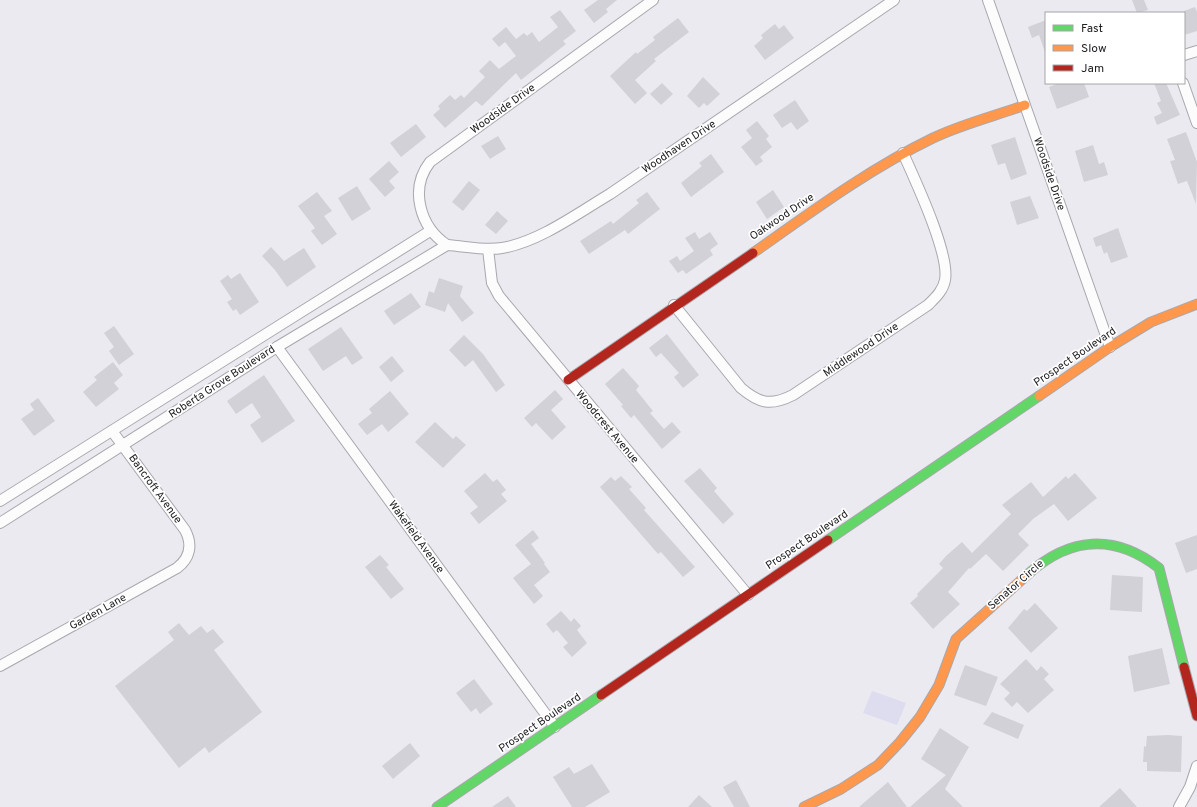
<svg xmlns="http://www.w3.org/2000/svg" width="1197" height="807" viewBox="0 0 1197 807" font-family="Overpass,sans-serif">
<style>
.green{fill:#deddf0}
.building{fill:#d2d1d7}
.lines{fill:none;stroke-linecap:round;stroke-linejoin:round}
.street-casing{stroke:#a8a8ad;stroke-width:12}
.fast-casing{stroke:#a8a8ad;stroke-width:11}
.slow-casing{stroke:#a8a8ad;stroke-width:11}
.jam-casing{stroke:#a8a8ad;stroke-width:11}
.street{stroke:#fcfcfd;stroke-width:10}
.fast{stroke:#63d668;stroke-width:9}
.slow{stroke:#ff974d;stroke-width:9}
.jam{stroke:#b3261e;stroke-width:9}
.labels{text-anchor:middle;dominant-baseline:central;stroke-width:3.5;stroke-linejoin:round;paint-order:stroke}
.street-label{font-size:11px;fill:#212125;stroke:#fff}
</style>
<rect width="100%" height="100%" fill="#eaeaf0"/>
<path class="green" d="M872 691 906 703 897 725 863 713Z"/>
<g class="building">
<path d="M598 0H617L606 9 608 12 594 23 584 10Z"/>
<path d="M1132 0H1144L1148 10 1137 13Z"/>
<path d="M1195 7 1197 12V31L1184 35V11Z"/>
<path d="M560 10 576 31 563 41 566 44 521 80 516 73 482 106 476 101 445 128 433 115 440 109 438 106 450 95 455 100 461 95 464 98 485 77 479 71 490 60 499 69 516 56 505 42 499 47 492 39 506 27 516 39 524 33 527 36 532 32 539 42 558 27 550 17Z"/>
<path d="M678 18 689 32 654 59 656 61 635 80 647 93 635 104 610 76 636 52 637 54 655 40 653 37Z"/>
<path d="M1046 20V51L1045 52 1039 35 1032 38 1028 27Z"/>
<path d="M775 24 779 29 784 25 794 38 765 60 754 46 763 38 761 35Z"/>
<path d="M703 77 720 94 707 106 704 103 699 108 687 96Z"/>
<path d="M662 83 673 94 661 105 650 94Z"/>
<path d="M1059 83H1084L1089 97 1057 109 1049 87Z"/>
<path d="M1154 83H1166L1180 115 1157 125 1154 117 1162 113 1157 103 1161 101Z"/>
<path d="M795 100 809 121 797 130 791 122 782 128 773 115Z"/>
<path d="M757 121 769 136 766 139 772 147 760 157 763 161 756 166 741 147 752 138 746 130Z"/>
<path d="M416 124 426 137 401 157 390 143Z"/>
<path d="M1186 132 1197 162 1196 204 1187 181 1178 184 1170 161 1175 160 1167 139Z"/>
<path d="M498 136 506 149 490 159 481 146Z"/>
<path d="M1015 137 1027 174 1011 180 1005 163 998 165 991 145Z"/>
<path d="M1093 145 1099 164 1104 162 1108 175 1084 182 1075 151Z"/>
<path d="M711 154 724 172 691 197 681 183 702 166 699 163Z"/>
<path d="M389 161 399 172 389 181 395 188 385 197 369 179Z"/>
<path d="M469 181 480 190 463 211 452 202Z"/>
<path d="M357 186 371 209 352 221 338 198Z"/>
<path d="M773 190 784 207 767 219 756 202Z"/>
<path d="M317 192 332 211 324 216 337 234 322 245 311 231 315 228 298 206Z"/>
<path d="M647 192 660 209 628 234 625 230 589 254 580 241 611 221 613 224 639 203 636 200Z"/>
<path d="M1030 196 1039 218 1017 225 1010 202Z"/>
<path d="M497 211 508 221 496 234 485 225Z"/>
<path d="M1118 228 1128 257 1111 263 1107 252 1104 254 1101 245 1096 247 1093 238Z"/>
<path d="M695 232 699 239 710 232 718 244 710 250 713 255 686 274 683 270 678 273 669 261 677 256 680 261 694 251 685 238Z"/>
<path d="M271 247 284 261 304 248 316 267 287 287 275 270 262 256Z"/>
<path d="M240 273 259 302 240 315 236 309 233 311 227 302 232 299 220 281 228 275 231 279Z"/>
<path d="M439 278 463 286 460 296 474 313 462 322 448 303 445 312 425 305 429 291 434 293Z"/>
<path d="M411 293 421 307 394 325 384 311Z"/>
<path d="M114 326 134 354 119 365 109 351 114 347 104 333Z"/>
<path d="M341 327 363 358 352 365 346 356 323 371 308 349Z"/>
<path d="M667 334 699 375 683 388 674 377 679 373 661 353 656 357 649 348Z"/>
<path d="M464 335 483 354 505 385 496 392 473 360 465 367 449 350Z"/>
<path d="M392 356 404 371 391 382 379 367Z"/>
<path d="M113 362 123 375 114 383 119 389 96 407 83 392 97 380 94 377Z"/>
<path d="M623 368 639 386 636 390 653 411 650 413 664 429 672 422 681 432 662 449 634 415 631 418 621 406 623 405 605 384Z"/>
<path d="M264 375 295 421 262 443 250 425 261 417 252 403 236 414 227 401Z"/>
<path d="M555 390 563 399 551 410 566 427 552 440 536 423 532 427 524 418Z"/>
<path d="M390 391 409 414 388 432 382 424 367 435 358 424 372 413 369 409Z"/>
<path d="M38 398 55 421 34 436 21 419 34 410 30 404Z"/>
<path d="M435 422 453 439 456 436 466 445 443 468 415 442Z"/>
<path d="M700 468 717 488 714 491 734 514 723 524 684 481Z"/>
<path d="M485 473 493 482 497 479 506 490 501 494 507 501 479 524 470 513 478 507 464 491Z"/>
<path d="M1075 473 1097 498 1068 521 1054 504 1033 519 1018 534 1029 545 1003 571 986 554 970 569 969 568 948 592 960 604 933 629 910 603 918 596 917 594 943 568 939 564 946 556 962 542 972 553 1011 514 1002 505 1031 482 1043 497 1066 476 1068 479Z"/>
<path d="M621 476 632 487 629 489 646 508 644 510 695 567 683 577 661 552 658 554 600 487 611 477 615 481Z"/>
<path d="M533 530 539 538 531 544 545 563 544 564 550 572 534 585 543 596 534 604 513 578 531 564 515 545Z"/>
<path d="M1197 535V569L1186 573 1175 543Z"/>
<path d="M380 555 389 565 386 567 404 589 391 599 365 567Z"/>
<path d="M1112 575 1143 577 1142 612 1110 610Z"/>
<path d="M1035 603 1058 628 1031 653 1008 628 1024 609 1027 611Z"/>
<path d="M561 611 571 622 574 618 581 626 577 630 587 643 572 657 563 647 568 643 557 630 553 633 546 624Z"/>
<path d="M179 623 189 635 201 626 207 633 213 629 224 642 214 650 262 712 209 753 205 747 179 768 115 686 174 640 168 632Z"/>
<path d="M1162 648 1170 684 1134 692 1128 656Z"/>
<path d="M1026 659 1037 671 1041 666 1049 674 1044 679 1054 690 1028 713 1017 702 1012 707 1004 699 1010 693 1000 684Z"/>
<path d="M965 665 998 677 986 706 954 695Z"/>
<path d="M474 679 493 704 480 714 476 708 471 712 456 693Z"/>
<path d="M992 712 1024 725 1018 739 983 724Z"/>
<path d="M940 728 969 747 945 789 963 807H910L946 775 921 759Z"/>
<path d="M1168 735 1182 736 1181 772 1147 771V762H1143L1144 746 1146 747 1147 736Z"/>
<path d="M410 743 420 756 393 779 382 766Z"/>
<path d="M592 764 610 792 585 807H572L553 777 569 767 574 774Z"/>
<path d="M736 780 750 807H734L723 787Z"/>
<path d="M888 782 907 807H859Z"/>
<path d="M1120 788 1137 807H1099Z"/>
<path d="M699 795 712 807H688Z"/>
<path d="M508 796 516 807H492Z"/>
</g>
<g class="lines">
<g class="street-casing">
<g id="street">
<path d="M988 0 1110 347"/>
<path d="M1184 55 1197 51"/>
<path d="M1183 83 1197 123"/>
<path d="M447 245C465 246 483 251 502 248 539 242 578 213 610 194L894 0"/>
<path d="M447 245C420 227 409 189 430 162L653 0"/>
<path d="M488 249 492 283 499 296 748 595"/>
<path d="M674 305 741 388C760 404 771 406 793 395L928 305C935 298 943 291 945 280 950 254 915 180 903 153"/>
<path d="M277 347 555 727"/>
<path d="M0 501 430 231"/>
<path d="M0 523 277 347 447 245"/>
<path d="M0 666 177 568C190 558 193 545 185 530L112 431"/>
<path d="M1179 807 1190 787 1197 766"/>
</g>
</g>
<g class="fast-casing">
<g id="fast">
<path d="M828 540 1039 396"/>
<path d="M1027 575C1069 537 1114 533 1159 568L1184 667"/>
<path d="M437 807 601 695"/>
</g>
</g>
<g class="slow-casing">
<g id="slow">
<path d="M753 253C811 212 869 169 933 138 962 124 995 116 1025 105"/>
<path d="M1039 396 1110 347 1151 322 1197 304"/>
<path d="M804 807 841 789 878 765 900 742 920 717 939 685 956 639 1027 575"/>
</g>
</g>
<g class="jam-casing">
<g id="jam">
<path d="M568 380 753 253"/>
<path d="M1184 667 1197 716"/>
<path d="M601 695 828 540"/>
</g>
</g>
<use href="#street" class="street"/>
<use href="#fast" class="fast"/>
<use href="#slow" class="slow"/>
<use href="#jam" class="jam"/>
</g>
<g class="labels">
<g class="street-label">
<text transform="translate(503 109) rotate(-36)">Woodside Drive</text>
<text transform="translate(679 147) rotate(-34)">Woodhaven Drive</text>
<text transform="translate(1049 174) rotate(71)">Woodside Drive</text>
<text transform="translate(782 217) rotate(-34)">Oakwood Drive</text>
<text transform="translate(861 350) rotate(-34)">Middlewood Drive</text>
<text transform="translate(1075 357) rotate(-34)">Prospect Boulevard</text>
<text transform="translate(222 382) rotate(-33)">Roberta Grove Boulevard</text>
<text transform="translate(607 427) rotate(50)">Woodcrest Avenue</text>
<text transform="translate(155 489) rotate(54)">Bancroft Avenue</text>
<text transform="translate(416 537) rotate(54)">Wakefield Avenue</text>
<text transform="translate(807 540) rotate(-34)">Prospect Boulevard</text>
<text transform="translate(1016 585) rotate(-41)">Senator Circle</text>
<text transform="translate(98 612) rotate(-29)">Garden Lane</text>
<text transform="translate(540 723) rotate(-34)">Prospect Boulevard</text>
</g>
</g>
<rect x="1045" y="12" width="140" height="72" fill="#ffffff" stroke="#a6a6a8"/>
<rect x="1053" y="25" width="20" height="6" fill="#63d668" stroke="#a6a6a8"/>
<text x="1081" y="32" font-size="12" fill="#212125">Fast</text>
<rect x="1053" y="45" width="20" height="6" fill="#ff974d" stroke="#a6a6a8"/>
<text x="1081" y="52" font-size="12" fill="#212125">Slow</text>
<rect x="1053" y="65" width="20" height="6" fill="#b3261e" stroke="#a6a6a8"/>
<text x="1081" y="72" font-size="12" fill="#212125">Jam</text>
</svg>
